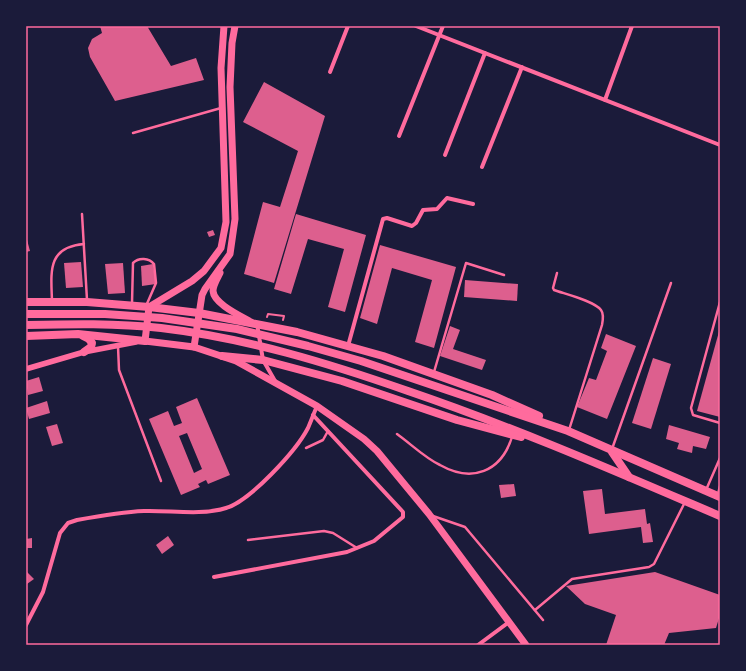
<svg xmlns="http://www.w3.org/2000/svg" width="746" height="671" viewBox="0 0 746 671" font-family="Karla,sans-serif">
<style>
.building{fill:#dd5f8e;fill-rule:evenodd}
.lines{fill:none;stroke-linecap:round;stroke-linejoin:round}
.path{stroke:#ff6b9d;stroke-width:2}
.service{stroke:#ff6b9d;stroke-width:2.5}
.minor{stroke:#ff6b9d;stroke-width:4}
.tertiary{stroke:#ff6b9d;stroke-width:5.5}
.primary{stroke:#ff6b9d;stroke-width:7}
.trunk{stroke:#ff6b9d;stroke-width:8}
.neatline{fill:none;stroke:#ff6b9d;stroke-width:1.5}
</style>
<rect width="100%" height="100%" fill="#1b1b3a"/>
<g class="building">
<path d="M100 26H147L171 66 196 58 204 80 115 101 90 57 88 48 92 39 102 33Z"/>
<path d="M264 82 325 116 274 283 244 274 263 202 280 207 298 151 243 122Z"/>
<path d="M296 214 366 235 345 312 328 307 344 249 308 239 291 294 274 289Z"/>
<path d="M213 230 215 235 209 237 207 232Z"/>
<path d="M26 236 30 251 26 252Z"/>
<path d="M380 245 456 267 434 348 415 342 432 280 392 268 377 324 360 318Z"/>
<path d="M81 262 83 287 66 288 64 263Z"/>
<path d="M123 263 125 293 108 294 105 264Z"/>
<path d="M153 264 156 284 142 286 141 266Z"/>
<path d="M465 280 518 284 517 301 464 297Z"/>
<path d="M450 326 460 330 453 349 486 360 482 370 440 356Z"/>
<path d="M720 328V417L697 411Z"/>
<path d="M606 334 636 346 607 419 577 407 589 378 596 380 607 351 601 348Z"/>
<path d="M653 358 671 364 651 429 632 423Z"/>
<path d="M39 377 43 391 28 395 26 381Z"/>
<path d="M197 398 230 475 208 484 206 480 198 484 200 487 181 495 149 419 168 411 174 426 182 423 176 407ZM187 433 202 469 194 473 179 436Z"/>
<path d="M47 401 50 413 29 419 26 408Z"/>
<path d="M57 424 63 443 52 446 46 427Z"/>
<path d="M669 425 710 437 706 449 693 446 692 453 677 449 679 443 666 439Z"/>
<path d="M514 484 516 496 501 498 499 485Z"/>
<path d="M602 489 605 514 645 509 647 524 650 523 653 542 643 543 641 527 589 534 583 491Z"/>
<path d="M168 536 174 545 162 554 156 545Z"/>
<path d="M32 538V548H26V539Z"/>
<path d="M27 572 34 579 27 584 26 573Z"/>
<path d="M655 572 720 595V615L716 628 669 633 664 645H606L616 615 585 604 566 586Z"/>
</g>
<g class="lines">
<path class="path" d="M267 317 268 314 284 316 283 320"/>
<g class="service">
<path d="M133 133 221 108"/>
<path d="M82 214 87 300"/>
<path d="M557 273 553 288 554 290C565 294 594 301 601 310 604 314 603 320 602 325L569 430"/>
<path d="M52 301C51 272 47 247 84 244"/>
<path d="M720 302 691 408 693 415 720 423"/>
<path d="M132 303 133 263C139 257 149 258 154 264L156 283 146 306"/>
<path d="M118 346 119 370 161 481"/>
<path d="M434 372 466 263 504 275"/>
<path d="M397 434C411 444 425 458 440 465 472 483 501 472 512 437"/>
<path d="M306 448 323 440 328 431"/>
<path d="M612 449 671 283"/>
<path d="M706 490 720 458"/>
<path d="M718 494 720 486"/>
<path d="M433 516 465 527 543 620"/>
<path d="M248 540 324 531 333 533 357 548"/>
<path d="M535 610 572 579 649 567 654 564 685 502"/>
</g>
<g class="minor">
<path d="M416 26 720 145"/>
<path d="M330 72 348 26"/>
<path d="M605 100 632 26"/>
<path d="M399 136 443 26"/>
<path d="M445 155 485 53"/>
<path d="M482 167 522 67"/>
<path d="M257 324 263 360 275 381"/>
<path d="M348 346 383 219 387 218 412 226 416 223 423 210 437 209 447 198 473 204"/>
<path d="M214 577 347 552 374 541 403 517V512L313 415"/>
<path d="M26 625 43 592 60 533 68 523 77 520C99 516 122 512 144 511 170 510 200 516 226 508 250 501 296 451 308 428 311 421 314 413 317 406"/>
<path d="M478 645 509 622"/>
</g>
<path class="tertiary" d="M26 369 84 352 136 342"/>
<g class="primary">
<path d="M224 26 221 68 226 222 221 248 204 271 192 281 149 307 145 341 194 347 236 361 317 406 364 439 377 451 429 514 526 645"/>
<path d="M220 273C217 279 213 285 213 291 214 304 241 316 251 322"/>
<path d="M194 347 202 295 205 289 230 254 235 219 230 87 232 43 235 26"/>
</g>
<g class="trunk">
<path d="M26 302H87L149 307 199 313 297 332 383 356 492 395 539 416"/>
<path d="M26 314H105L162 318 237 329 308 346 361 361 568 431 720 497"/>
<path d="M26 325C71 324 116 323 161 328 246 338 328 363 408 391 514 427 617 472 720 516"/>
<path d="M26 336 78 334 145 341"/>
<path d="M83 336 89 339 92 343 91 347 84 352"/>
<path d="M222 356 263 360 342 381 457 420 521 437"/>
<path d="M612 452 629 477"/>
</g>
</g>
<rect width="746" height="671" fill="none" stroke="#1b1b3a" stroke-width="54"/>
<rect x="27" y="27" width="692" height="617" class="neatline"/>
</svg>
